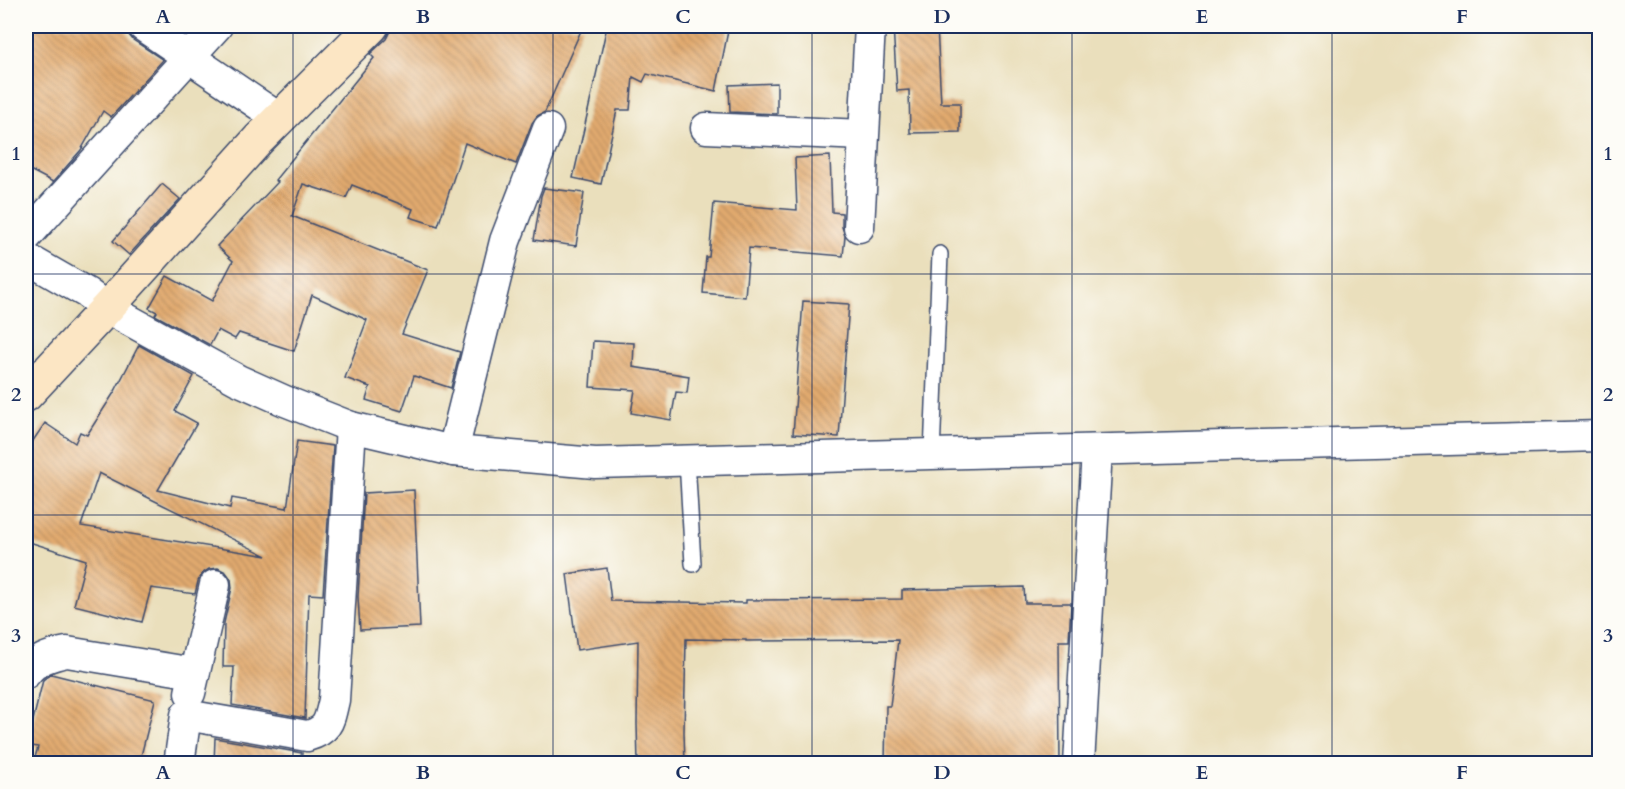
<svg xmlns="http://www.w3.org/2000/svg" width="1625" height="789" viewBox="0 0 1625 789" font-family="Cardo,serif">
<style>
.building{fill:url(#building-back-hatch);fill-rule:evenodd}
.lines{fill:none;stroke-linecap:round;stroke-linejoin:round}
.lane-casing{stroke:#3a496c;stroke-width:18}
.street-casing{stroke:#3a496c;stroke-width:33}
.secondary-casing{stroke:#3a496c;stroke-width:36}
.lane{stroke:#fff;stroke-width:15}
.street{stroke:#fff;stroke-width:30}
.secondary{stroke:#fce6c4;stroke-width:33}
.grid{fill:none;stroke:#1b2f5e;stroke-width:1.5;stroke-opacity:0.55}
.neatline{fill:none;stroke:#1b2f5e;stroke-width:2}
.grid-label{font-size:20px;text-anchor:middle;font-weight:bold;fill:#1b2f5e}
</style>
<defs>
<pattern id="building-back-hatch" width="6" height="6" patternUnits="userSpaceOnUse" patternTransform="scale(1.5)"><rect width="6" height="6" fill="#e2aa6e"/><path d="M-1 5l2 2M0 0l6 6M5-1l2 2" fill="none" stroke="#b68b5e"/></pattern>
</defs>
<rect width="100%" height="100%" fill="#fdfcf7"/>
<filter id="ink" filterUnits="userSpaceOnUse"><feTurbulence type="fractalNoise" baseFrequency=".0167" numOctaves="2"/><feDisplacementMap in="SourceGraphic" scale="12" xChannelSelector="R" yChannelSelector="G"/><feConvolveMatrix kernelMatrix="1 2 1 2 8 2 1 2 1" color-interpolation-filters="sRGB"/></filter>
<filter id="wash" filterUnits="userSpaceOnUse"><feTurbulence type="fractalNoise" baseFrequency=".008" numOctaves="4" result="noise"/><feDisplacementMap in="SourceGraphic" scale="24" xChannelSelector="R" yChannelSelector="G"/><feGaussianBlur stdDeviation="1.35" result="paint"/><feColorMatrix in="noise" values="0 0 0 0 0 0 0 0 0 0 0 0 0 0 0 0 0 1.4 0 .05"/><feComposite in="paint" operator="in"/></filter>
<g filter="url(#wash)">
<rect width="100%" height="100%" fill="#eadfbc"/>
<g id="blocks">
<g class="building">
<path d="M26 26H126L128 34 133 40 163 60 111 117 103 111 81 150 53 182 26 168Z"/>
<path d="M390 26H583L545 112 537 116 532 123 516 164 465 143 438 226 410 217 413 209 352 185 346 198 303 184 292 216 428 270 402 334 460 352 451 388 414 376 402 411 366 400 370 387 345 378 367 320 312 295 294 351 239 333 235 339 218 330 210 345 155 315 157 312 149 308 167 276 212 301 233 261 217 246 278 182 275 180 374 58 370 54 386 39 390 31Z"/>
<path d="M607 26H729L716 91 647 74 643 82 633 77 630 110H617L601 184 573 178Z"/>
<path d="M893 26H937L941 103H960V132L910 133 909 90 897 91Z"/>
<path d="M777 83V114L730 112 729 85Z"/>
<path d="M830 156 832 212 842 213V227L845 236 843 256 749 248 745 297 703 293 706 257H709L714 203 797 210 795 158Z"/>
<path d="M162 184 180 199 129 255 113 241Z"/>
<path d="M544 188 584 193 576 246 534 240 541 196Z"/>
<path d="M803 301 849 304 839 437 793 434Z"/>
<path d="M593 341 634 343 633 367 689 376 687 393 676 392 671 420 631 413 635 390 590 387Z"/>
<path d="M139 345 194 376 175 411 197 423 158 490 230 508 232 498 287 508 297 441 333 446 323 595 309 594 305 718 232 705 234 667H223L224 623 232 588 231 579 226 572 218 568 209 569 203 573 198 581 195 594 151 588 142 622 74 605 86 560 26 541V451L45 423 75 443 80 432 87 435 115 391ZM99 473 153 500 267 556 81 526Z"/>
<path d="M414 490 420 627 360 630 358 597 364 493Z"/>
<path d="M607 568 611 601 746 603V600L902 599V590L1024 587 1025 603H1071L1069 641H1059L1060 764H885L886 706H890L898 640 746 641V640L686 639 684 732 685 764H638L637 724 638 641 577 650 567 574Z"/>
<path d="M51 674 155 700 139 764H33L38 747 27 745 43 680Z"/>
<path d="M215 738 302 753V764H214Z"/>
</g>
</g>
</g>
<g filter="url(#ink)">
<use href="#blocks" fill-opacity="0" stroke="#3a496c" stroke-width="1.5"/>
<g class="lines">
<g class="lane-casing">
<g id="lane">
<path d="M932 454 940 254"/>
<path d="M687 460 693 564"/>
</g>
</g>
<g class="street-casing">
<g id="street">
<path d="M143 26 280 119"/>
<path d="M706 128 863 135"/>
<path d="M859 227 870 26"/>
<path d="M26 237 217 26"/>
<path d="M26 258 87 293 107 308 238 380 285 401 351 427 453 451 595 463 1600 436"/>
<path d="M453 451 505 241 548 129"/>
<path d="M26 673C36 660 50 655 67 652L194 673"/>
<path d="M190 693 215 585"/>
<path d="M179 764 186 715 307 736C329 730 329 721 334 700L351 427"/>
<path d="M1079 764 1097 450"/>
</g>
</g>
<g class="secondary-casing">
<path id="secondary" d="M26 395 107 308 259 139 372 26"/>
</g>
<use href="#lane" class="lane"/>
<use href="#street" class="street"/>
<use href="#secondary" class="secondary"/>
</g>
</g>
<path class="grid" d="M293 26V764M553 26V764M812 26V764M1072 26V764M1332 26V764M26 274H1600M26 515H1600"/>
<rect width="1625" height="789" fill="none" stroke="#fdfcf7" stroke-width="66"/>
<rect x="33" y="33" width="1559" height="723" class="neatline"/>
<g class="grid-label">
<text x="163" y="23">A</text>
<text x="423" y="23">B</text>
<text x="683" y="23">C</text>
<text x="942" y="23">D</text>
<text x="1202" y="23">E</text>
<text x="1462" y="23">F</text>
<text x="16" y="160">1</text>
<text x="1608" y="160">1</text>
<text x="16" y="401">2</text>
<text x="1608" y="401">2</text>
<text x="16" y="642">3</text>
<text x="1608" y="642">3</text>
<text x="163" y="779">A</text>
<text x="423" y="779">B</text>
<text x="683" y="779">C</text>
<text x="942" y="779">D</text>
<text x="1202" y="779">E</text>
<text x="1462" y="779">F</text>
</g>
</svg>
